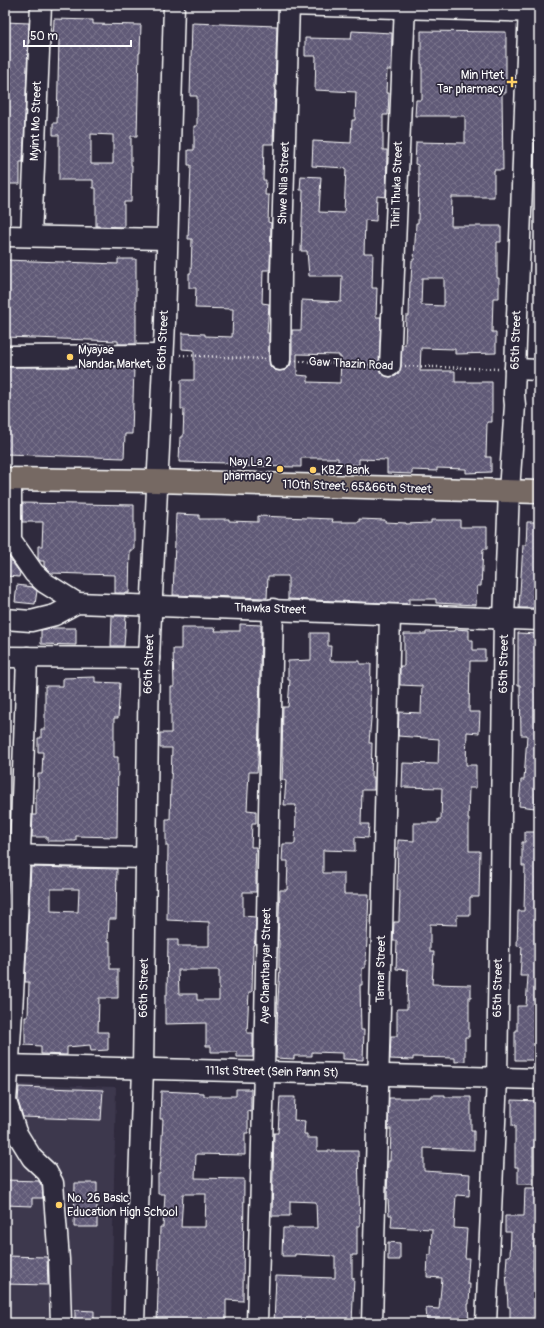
<svg xmlns="http://www.w3.org/2000/svg" width="544" height="1328" viewBox="0 0 544 1328" font-family="Pangolin,sans-serif">
<style>
.built{fill:#3e384e}
.building{fill:url(#building-cross-hatch);stroke:#fff;fill-rule:evenodd}
.lines{fill:none;stroke-linecap:round;stroke-linejoin:round}
.minor-casing{stroke:#fff;stroke-width:23}
.major-casing{stroke:#fff;stroke-width:25}
.path{stroke:#fff;stroke-width:2.5;stroke-dasharray:1 3;stroke-linecap:butt}
.minor{stroke:#2f2a3d;stroke-width:20}
.major{stroke:#766964;stroke-width:22}
.poi-dot{fill:#ffd166;stroke:#2f2a3d;stroke-width:1.5}
.labels{text-anchor:middle;dominant-baseline:central;stroke-width:3.5;stroke-linejoin:round;paint-order:stroke}
.poi-label{font-size:12px;fill:#fff;stroke:#2f2a3d;text-anchor:start}
.street-label{font-size:12px;fill:#fff;stroke:#2f2a3d}
</style>
<defs>
<pattern id="building-cross-hatch" width="8" height="8" patternUnits="userSpaceOnUse"><rect width="8" height="8" fill="#615a77"/><path d="M0 0l8 8M0 8l8-8" fill="none" stroke="#79738b"/></pattern>
</defs>
<rect width="100%" height="100%" fill="#2f2a3d"/>
<filter id="ink" filterUnits="userSpaceOnUse"><feTurbulence type="fractalNoise" baseFrequency=".025" numOctaves="2"/><feDisplacementMap in="SourceGraphic" scale="8" xChannelSelector="R" yChannelSelector="G"/><feConvolveMatrix kernelMatrix="1 2 1 2 8 2 1 2 1" color-interpolation-filters="sRGB"/></filter>
<g filter="url(#ink)">
<path class="built" d="M5 1084 116 1087 111 1323H5Z"/>
<g class="building">
<path d="M54 19 93 20V24L141 25 140 53H139L137 136H131V165H132L131 202H124V227L96 226V188H93V180H59V135H53V123H57L59 40H53ZM91 134 113 135V164H91Z"/>
<path d="M5 22 29 23 23 162H20V184H5Z"/>
<path d="M192 23 277 26 273 144H264L263 180H266L265 195H269L268 222 271 223 270 270H263L262 303 269 304 267 333H269V360L270 366 274 370 279 371 286 370 290 366 292 360V330H301L302 300 341 302 342 276H309L307 251H301L303 190H300L301 176 321 177 319 212 344 213 346 168 312 166 313 141 351 143 352 120H355L356 92 315 90 316 56H305V38L351 39 352 31 392 33 391 70H387L386 93H389L388 115H383V150H387L386 197 377 196 376 221 365 220 364 253H373L372 288H377L376 317H381L379 366 380 372 384 375 390 377 396 376 399 372 401 367 402 345H405L406 316H409L410 282H411L412 260H414L416 223H418L419 174H418V165L415 164 416 142 465 143V116H415L416 100H422V64H421V31L506 32V93H502L503 170H494V197H452L451 226H501V242H497V278H499V298H493L492 332H496V353L455 354V349L421 348 420 371H455V382H492V422H487L486 457H491V472L466 473V469L437 468V471L412 470V474L387 473V460L359 459V465L338 464V458H301V467L231 466V463L179 462 180 437H183L184 409H181V380H194V350L182 349V333L205 334V336L232 337 233 309 195 308 196 288H189V273H191L192 239H188L191 165H188V150H194V126H197V96H190ZM422 278H444V306L421 305ZM297 354 339 355V357H341L340 383 308 382V376L297 375Z"/>
<path d="M118 259H136V344H118V341L5 337V260L118 264Z"/>
<path d="M5 367H134L132 434H125L124 458 5 454Z"/>
<path d="M22 503 134 505V550H130L129 593H115V575L51 573 44 566V561H40L38 558V546H42L43 522H22Z"/>
<path d="M176 514 199 515V519H229V521L258 522V516L333 519 332 522H359V519L385 520V522L406 523V524L431 523V520H460V527H487V549H483L481 586H477L476 605 436 603V599H409V604L288 599V576H268L267 598 173 595Z"/>
<path d="M527 522H539V608H519L523 545H526Z"/>
<path d="M5 555 8 556 20 573 19 577 5 576Z"/>
<path d="M17 585 32 587 37 591 35 604 15 602Z"/>
<path d="M112 616H126L124 646H111Z"/>
<path d="M240 624 261 625 258 763 257 772H249L247 810 256 811V823H252L251 847H256L255 872H256V892H243V916L256 917 255 939 254 945H253L252 992H249L247 1033H253V1057H237V1052H211V1046H206V1023L165 1024V995H167L168 940H178V946H209V922L167 920 168 846H166V819H170L172 748H160V733H171V687H174L173 649H181V628H216L215 631H240ZM178 970H219V1000H197V994H179Z"/>
<path d="M52 628H76V645L41 644V630Z"/>
<path d="M455 629 469 630V640H473V650H485V661H470L469 712H480L479 733 467 732 466 765H476V788H469L468 819H469V851H480L479 897H470V915H457V925L430 924V952H434L432 984 471 985V997H469V1037H465V1061L455 1062V1058L413 1057V1060L390 1059 391 1036H397V1009H407V1006L408 970 396 969 397 941H393L394 922H399V918L400 890H397L398 840 414 841V823H438V819H441L442 788 402 787 403 763 438 764 439 739 398 736 399 712 421 713 422 686 400 685V666H404V634H426V632L455 631Z"/>
<path d="M311 633H328V646H331L330 661H360V664H371L370 707H372L369 743H372L371 777H374V790H362L361 824H369L368 838 355 837V851L323 850V873H344V894H369L366 961H365V968H362V985H360L361 1030H364L363 1060 343 1059V1053L312 1052V1056H294V1059L276 1058 278 999 280 968H279V940H278L280 890H287L288 861H282L283 844H295L296 813H295L296 805H284L286 781 282 780 283 757H282L283 707H288L290 680H288V661L311 660Z"/>
<path d="M518 633 539 634V772L538 791H536L535 808 519 806 521 780H524L527 735H521L520 685H518Z"/>
<path d="M95 677V682L120 683 118 718H114V757H118L117 837 76 836V841H47V837H32L33 815H36V789H38V774H42L43 752H38V738H41V729H45V686H63V678Z"/>
<path d="M525 832H539V1060H515V1031H517V1006H526L528 976H520L522 947 517 946 518 911H524L525 866H522V842H525Z"/>
<path d="M31 867 117 869 116 919H109L108 941H110V969H118V998H99L98 1032H108V1050L91 1051 90 1045 67 1047V1055L41 1054V1046L25 1045V1017H28L29 982H25ZM51 889H79L78 912 51 911Z"/>
<path d="M19 1087 103 1090 101 1120 23 1117 18 1101Z"/>
<path d="M236 1089H251V1112L248 1111V1133H245V1155L196 1154 195 1178 244 1179 243 1301 226 1300V1323H157L160 1227H163L165 1194H158V1174H160L163 1119H160L161 1091 204 1093V1096H236ZM183 1194H206L205 1227H181Z"/>
<path d="M431 1095H445V1097H471V1131H474V1150L424 1148V1171L470 1174 469 1196 456 1195 454 1228 467 1229 465 1258H469L467 1284H470L469 1304H468L469 1323H427L426 1308 439 1309 442 1278 427 1277 428 1255H431L432 1229 391 1227 392 1215H389L388 1199H387L388 1161H390L391 1129H388L389 1098H418V1097H431Z"/>
<path d="M280 1097H295L294 1120 305 1121 304 1134H307V1138H317V1151H358L360 1226H357V1255H352V1278H354L352 1323H339V1321L310 1323H274L276 1276 335 1278V1256L295 1254V1256H282L283 1228H317L316 1202 290 1201V1216H272L274 1133H278Z"/>
<path d="M512 1100 539 1101V1147H533V1184H518V1167H515V1126H512Z"/>
<path d="M5 1180 39 1181 42 1186 43 1198H32V1206L5 1205Z"/>
<path d="M75 1183H97V1227H74Z"/>
<path d="M525 1188H539V1243H534L533 1271H539V1307H535V1323H510V1307H508L506 1270 507 1256H510L511 1232H505V1216H524Z"/>
<path d="M388 1242 400 1243V1260H388Z"/>
<path d="M5 1256 47 1257 48 1285 5 1284Z"/>
<path d="M75 1310 94 1311V1323H75Z"/>
</g>
<g class="lines">
<g class="minor-casing">
<g id="minor">
<path d="M288 5 539 12"/>
<path d="M5 236 166 239"/>
<path d="M31 236 41 5"/>
<path d="M5 356 162 355"/>
<path d="M280 360 281 274 289 5"/>
<path d="M390 366 405 5"/>
<path d="M515 369 539 370"/>
<path d="M11 479V540L34 573 45 583 77 603"/>
<path d="M5 619 31 621 55 615 77 603 539 620"/>
<path d="M5 657 149 658"/>
<path d="M5 855 146 858"/>
<path d="M5 1065 539 1079"/>
<path d="M5 1101H6C17 954 22 805 27 657"/>
<path d="M6 1101 16 1132 32 1158 47 1172 53 1183 59 1260 61 1323"/>
<path d="M134 1323 143 1069 149 658 165 322 174 5"/>
<path d="M257 1323 264 1072 273 609"/>
<path d="M372 1323 390 615"/>
<path d="M486 1323 497 1078 504 618 509 491 515 405 514 395 529 5"/>
</g>
</g>
<g class="major-casing">
<path id="major" d="M5 479 156 481 539 492"/>
</g>
<g class="path">
<path d="M180 355 265 359"/>
<path d="M296 361 374 365"/>
<path d="M405 366 498 369"/>
</g>
<use href="#minor" class="minor"/>
<use href="#major" class="major"/>
</g>
</g>
<g class="poi-dot">
<path d="M510 76h4v4h4v4h-4v4h-4v-4h-4v-4h4z"/>
<circle cx="70" cy="357" r="4"/>
<circle cx="280" cy="469" r="4"/>
<circle cx="313" cy="470" r="4"/>
<circle cx="59" cy="1205" r="4"/>
</g>
<g class="labels">
<g class="poi-label">
<text x="504" y="75" text-anchor="end">Min Htet<tspan x="504" dy="14">Tar pharmacy</tspan></text>
<text x="78" y="350">Myayae<tspan x="78" dy="14">Nandar Market</tspan></text>
<text x="272" y="462" text-anchor="end">Nay La 2<tspan x="272" dy="14">pharmacy</tspan></text>
<text x="321" y="470">KBZ Bank</text>
<text x="67" y="1198">No. 26 Basic<tspan x="67" dy="14">Education High School</tspan></text>
</g>
<g class="street-label">
<text transform="translate(36 121) rotate(-88)">Myint Mo Street</text>
<text transform="translate(284 183) rotate(-88)">Shwe Nila Street</text>
<text transform="translate(397 185) rotate(-88)">Thiri Thuka Street</text>
<text transform="translate(163 340) rotate(-87)">66th Street</text>
<text transform="translate(516 340) rotate(-88)">65th Street</text>
<text transform="translate(351 364) rotate(3)">Gaw Thazin Road</text>
<text transform="translate(357 487) rotate(2)">110th Street, 65&amp;66th Street</text>
<text transform="translate(270 609) rotate(2)">Thawka Street</text>
<text transform="translate(149 664) rotate(-88)">66th Street</text>
<text transform="translate(504 664) rotate(-89)">65th Street</text>
<text transform="translate(266 966) rotate(-89)">Aye Chantharyar Street</text>
<text transform="translate(381 969) rotate(-89)">Tamar Street</text>
<text transform="translate(144 988) rotate(-89)">66th Street</text>
<text transform="translate(498 988) rotate(-89)">65th Street</text>
<text transform="translate(272 1072) rotate(1)">111st Street (Sein Pann St)</text>
</g>
</g>
<rect width="544" height="1328" fill="none" stroke="#2f2a3d" stroke-width="20"/>
<rect x="10" y="10" width="524" height="1308" fill="none" stroke="#fff" stroke-width="1.5" filter="url(#ink)"/>
<path d="M24 40v6h107v-6" fill="none" stroke="#ffffff" stroke-width="2"/>
<text x="30" y="40" font-size="12" fill="#ffffff" stroke="#2f2a3d" stroke-width="3" paint-order="stroke">50 m</text>
</svg>
